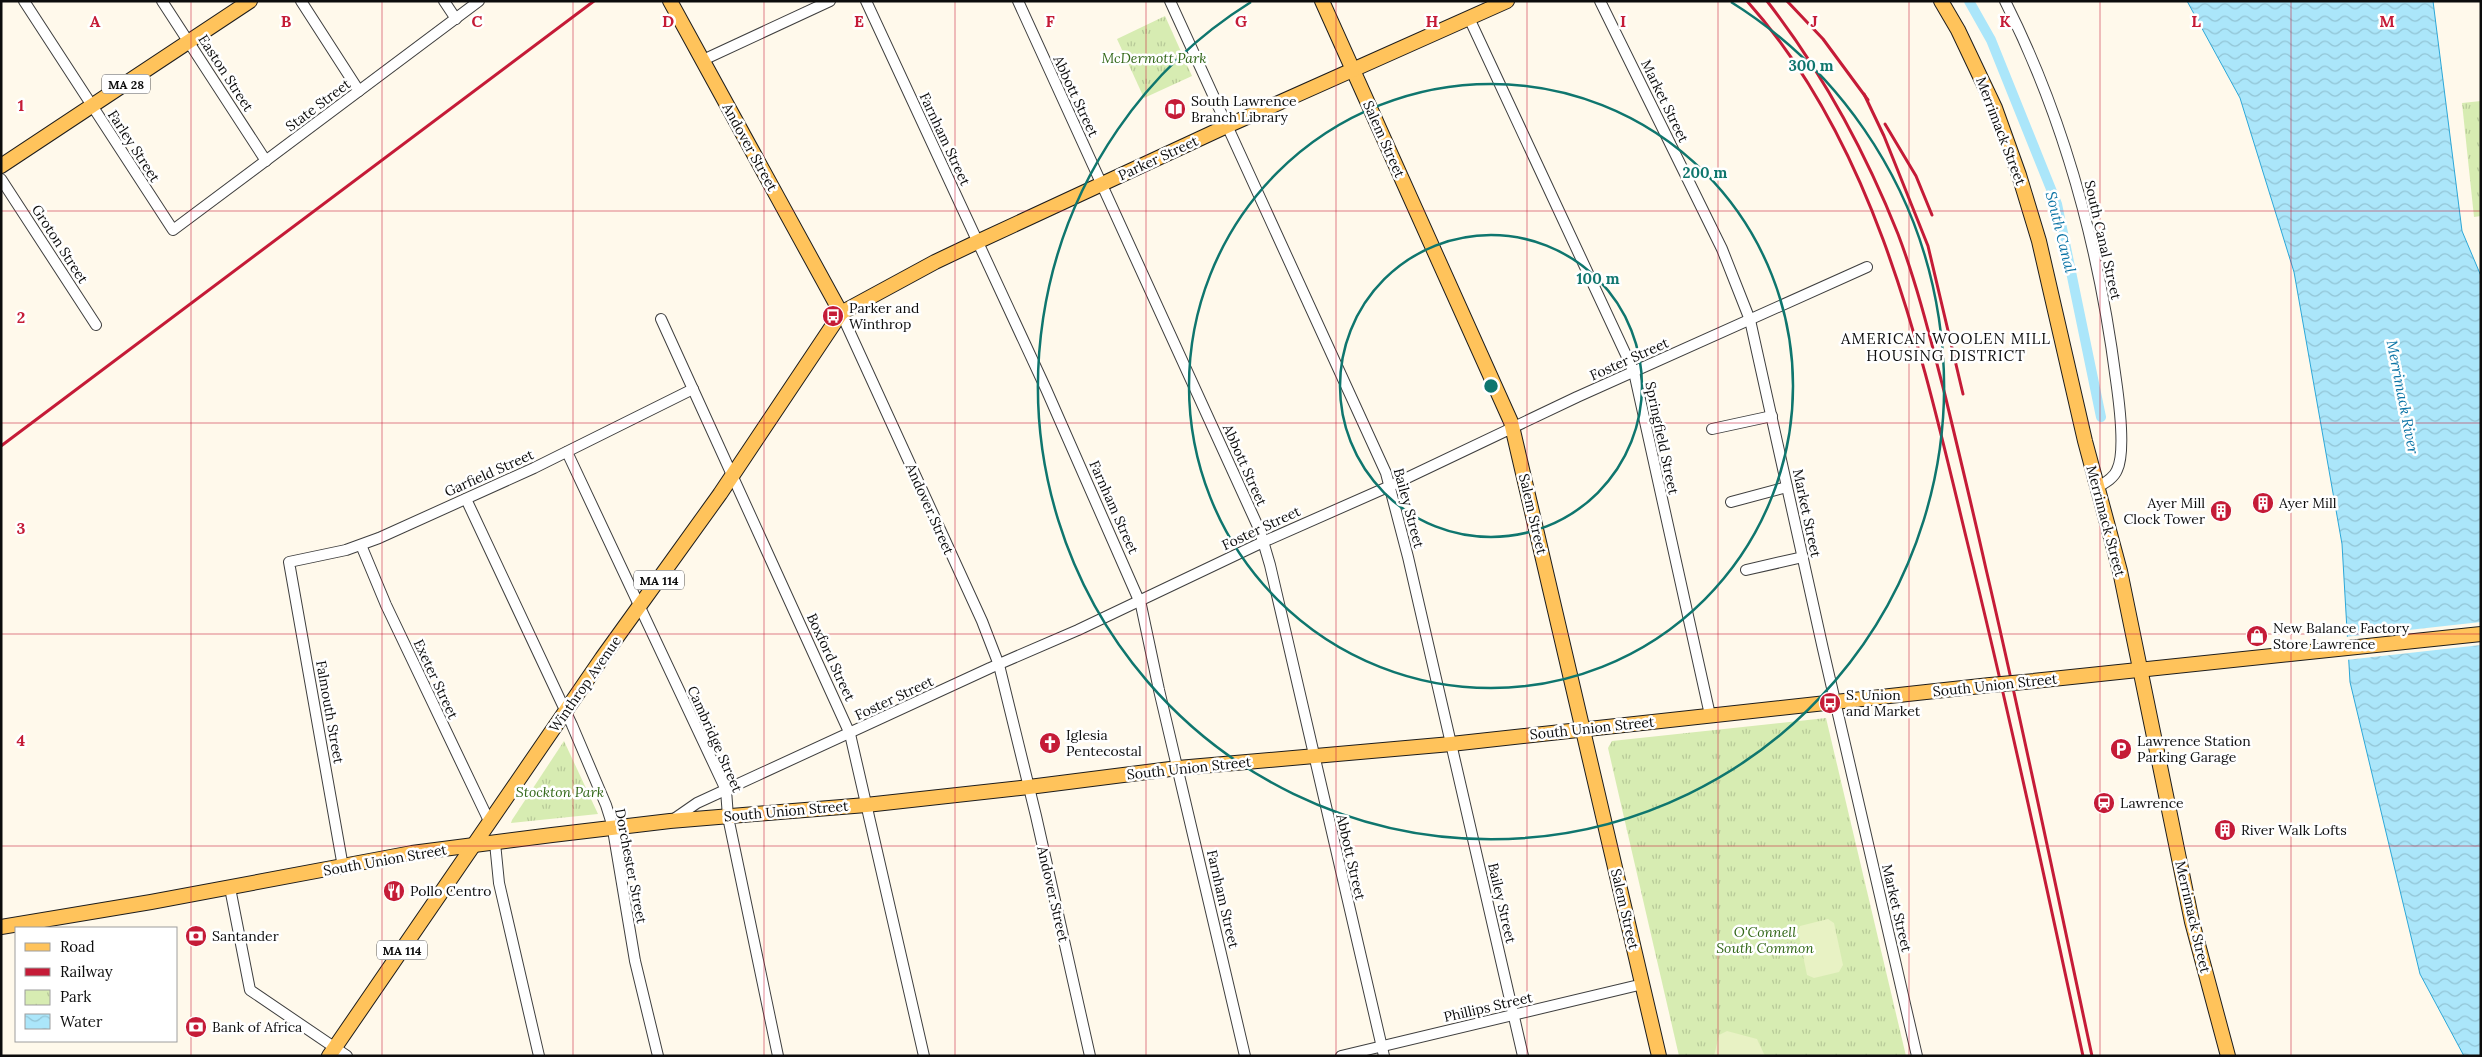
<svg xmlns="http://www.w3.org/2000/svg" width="2482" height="1057" viewBox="0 0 2482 1057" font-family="Lora,serif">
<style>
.park{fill:url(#park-tufts)}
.pitch{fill:#e8f2c4}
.water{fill:url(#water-waves);stroke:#2da7d7}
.pier{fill:#fff9eb}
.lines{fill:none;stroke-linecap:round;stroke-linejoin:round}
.canal{stroke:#abe6fa;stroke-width:10}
.minor-casing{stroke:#3f3f3f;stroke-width:12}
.major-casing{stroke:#1d1d1d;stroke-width:16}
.minor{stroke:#fff;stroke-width:10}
.major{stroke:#ffc35b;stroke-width:14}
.rail{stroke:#c51b37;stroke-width:3}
.major-bridge-casing{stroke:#1d1d1d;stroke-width:16;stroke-linecap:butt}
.major-bridge{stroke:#ffc35b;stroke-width:14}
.grid{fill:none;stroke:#c51b37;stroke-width:1;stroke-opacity:0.55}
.ring{fill:none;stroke:#0f766e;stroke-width:2.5}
.labels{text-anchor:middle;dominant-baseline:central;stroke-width:5;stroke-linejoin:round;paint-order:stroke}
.shield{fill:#fff;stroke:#555;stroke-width:1}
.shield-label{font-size:12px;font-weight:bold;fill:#0c0c0c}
.park-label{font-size:14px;font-style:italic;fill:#326718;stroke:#fff}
.street-label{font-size:14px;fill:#0c0c0c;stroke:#fff}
.poi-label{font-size:14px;fill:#0c0c0c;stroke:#fff;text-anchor:start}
.water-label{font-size:15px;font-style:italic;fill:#0d75a6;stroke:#fff}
.neighbourhood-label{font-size:15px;letter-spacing:1px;fill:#0c0c0c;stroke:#fff}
.grid-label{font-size:16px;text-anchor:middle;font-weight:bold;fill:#c51b37;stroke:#fff;stroke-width:5;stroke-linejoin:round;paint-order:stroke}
.centre{fill:#0f766e;stroke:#fff;stroke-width:2.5}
.ring-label{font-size:15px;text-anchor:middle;font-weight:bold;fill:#0f766e;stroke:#fff;stroke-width:5;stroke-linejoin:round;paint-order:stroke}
</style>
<defs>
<pattern id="park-tufts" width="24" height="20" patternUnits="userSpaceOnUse" patternTransform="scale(1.25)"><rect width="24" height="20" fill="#d7ecb2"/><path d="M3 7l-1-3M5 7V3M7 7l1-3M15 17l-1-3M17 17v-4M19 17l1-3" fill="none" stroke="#b7c998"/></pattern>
<pattern id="water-waves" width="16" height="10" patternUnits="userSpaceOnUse" patternTransform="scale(1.25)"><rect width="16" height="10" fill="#abe6fa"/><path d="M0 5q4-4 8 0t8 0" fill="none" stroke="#92c4d5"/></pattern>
</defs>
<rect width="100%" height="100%" fill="#fff9eb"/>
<g class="park">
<path d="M1165 16 1192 76 1144 98 1117 39Z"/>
<path d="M2481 101V216L2474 217 2462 103Z"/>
<path d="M1826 718 1906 1056H1679L1608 748 1612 741Z"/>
<path d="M564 741 598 814 511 823 512 820Z"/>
</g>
<g class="pitch">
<path d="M1828 919 1834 923 1843 965 1839 972 1814 978 1807 975 1798 931 1800 926Z"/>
<path d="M1727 1031 1757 1039 1765 1056H1714L1719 1035Z"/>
</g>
<path class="water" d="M2187 1H2433L2462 231 2481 276V1056H2464L2420 974 2350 682 2342 544 2294 272 2240 98Z"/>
<path class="pier" d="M2481 622V645L2346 660 2345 637Z"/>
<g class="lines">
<path class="canal" d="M1969 1 1991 40 2057 204 2101 417"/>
<g class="minor-casing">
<g id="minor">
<path d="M24 1 173 230 479 1"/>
<path d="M162 1 266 161"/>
<path d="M301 1 359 91"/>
<path d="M444 1 456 19"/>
<path d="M866 1 1046 389 1141 605 1159 690 1245 1056"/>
<path d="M1018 1 1260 531 1270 565 1384 1056"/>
<path d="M1170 1 1386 473 1408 557 1523 1056"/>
<path d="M1600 1 1722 249 1750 320 1823 649 1917 1056"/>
<path d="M2005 1C2065 120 2099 248 2116 380 2119 401 2126 452 2117 470 2114 478 2105 483 2098 487"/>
<path d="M1469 18 1634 372 1710 715"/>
<path d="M703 60 830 1"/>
<path d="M1 179 96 325"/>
<path d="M841 313 982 621 999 665 1036 816 1090 1056"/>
<path d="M661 319 850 734 924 1056"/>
<path d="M1712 429 1772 416"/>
<path d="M567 452 726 790 728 817 778 1056"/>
<path d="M466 499 572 725 606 805 612 824 635 961 658 1056"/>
<path d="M1731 502 1787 487"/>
<path d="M361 545 386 605 490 823"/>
<path d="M1746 570 1803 557"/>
<path d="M671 821 697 803 990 668 1078 630 1263 542 1390 486 1577 397 1867 267"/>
<path d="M495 843 499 883 539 1056"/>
<path d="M343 867 289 562 346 550 379 538 534 468 693 389"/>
<path d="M230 888 250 990 347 1056"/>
<path d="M1341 1056 1643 984"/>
</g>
</g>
<g class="major-casing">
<g id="major">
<path d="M670 1 841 313"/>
<path d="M1322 1 1511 422 1659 1056"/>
<path d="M1941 1 1958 30 1995 108 2019 175 2039 241 2085 441 2120 571 2192 922 2228 1056"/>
<path d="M1 166 250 1"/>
<path d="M2024 682 2481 634"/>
<path d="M1 927 151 902 412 853 552 835 670 821 866 805 1029 787 1178 768 1451 744 1990 685"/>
<path d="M329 1056 602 658 720 494 841 313 935 262 977 242 1227 126 1507 1"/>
</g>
</g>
<use href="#minor" class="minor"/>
<use href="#major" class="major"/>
<g class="rail">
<path d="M1747 1C1878 148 1922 356 1967 541 2009 712 2046 884 2083 1056"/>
<path d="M1767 1C1822 72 1865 151 1898 234 1918 287 1931 341 1945 395 1959 453 1973 511 1986 569 2024 731 2057 893 2092 1056"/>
<path d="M1787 1 1823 39 1868 100"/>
<path d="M1864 94 1884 136 1928 246 1963 394"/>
<path d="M1885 124 1916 176 1932 215"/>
<path d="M1 446 594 1"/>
</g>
<g class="major-bridge-casing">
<path id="major-bridge" d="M1990 685 2024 682"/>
</g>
<use href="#major-bridge" class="major-bridge"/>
</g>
<path class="grid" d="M191 1V1056M382 1V1056M573 1V1056M764 1V1056M955 1V1056M1146 1V1056M1336 1V1056M1527 1V1056M1718 1V1056M1909 1V1056M2100 1V1056M2291 1V1056M1 211H2481M1 423H2481M1 634H2481M1 846H2481"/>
<g class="ring">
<circle cx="1491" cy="386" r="151"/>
<circle cx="1491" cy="386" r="302"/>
<path d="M1731 2A453 453 0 1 1 1251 2"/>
</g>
<defs>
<g id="library-disc" transform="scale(1.125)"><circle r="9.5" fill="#c51b37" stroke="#fff"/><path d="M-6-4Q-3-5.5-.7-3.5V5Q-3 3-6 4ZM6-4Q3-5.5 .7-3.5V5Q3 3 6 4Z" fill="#fff"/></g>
<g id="bus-disc" transform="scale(1.125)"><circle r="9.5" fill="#c51b37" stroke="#fff"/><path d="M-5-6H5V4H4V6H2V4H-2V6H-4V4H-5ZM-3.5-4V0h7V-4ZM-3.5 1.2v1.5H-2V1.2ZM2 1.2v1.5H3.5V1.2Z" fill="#fff"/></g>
<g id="building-disc" transform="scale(1.125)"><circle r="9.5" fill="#c51b37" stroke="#fff"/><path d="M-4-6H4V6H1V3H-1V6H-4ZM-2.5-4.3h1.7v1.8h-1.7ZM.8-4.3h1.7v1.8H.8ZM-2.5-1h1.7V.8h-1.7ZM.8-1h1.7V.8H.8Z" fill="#fff"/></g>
<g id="shop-disc" transform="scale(1.125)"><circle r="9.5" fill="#c51b37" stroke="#fff"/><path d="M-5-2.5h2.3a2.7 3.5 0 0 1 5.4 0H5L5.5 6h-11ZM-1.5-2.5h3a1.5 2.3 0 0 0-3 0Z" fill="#fff"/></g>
<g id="church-disc" transform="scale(1.125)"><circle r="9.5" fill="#c51b37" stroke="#fff"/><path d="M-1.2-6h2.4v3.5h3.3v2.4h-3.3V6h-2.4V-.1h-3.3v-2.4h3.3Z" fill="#fff"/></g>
<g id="parking-disc" transform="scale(1.125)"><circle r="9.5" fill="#c51b37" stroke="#fff"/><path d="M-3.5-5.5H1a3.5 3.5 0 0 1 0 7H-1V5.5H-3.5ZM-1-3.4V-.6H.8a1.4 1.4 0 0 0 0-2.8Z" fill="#fff"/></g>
<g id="station-disc" transform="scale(1.125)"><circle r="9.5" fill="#c51b37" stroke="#fff"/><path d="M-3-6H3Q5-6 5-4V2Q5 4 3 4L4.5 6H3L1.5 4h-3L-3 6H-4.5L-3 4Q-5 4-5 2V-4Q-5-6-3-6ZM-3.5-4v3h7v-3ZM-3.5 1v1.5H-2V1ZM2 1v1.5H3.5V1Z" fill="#fff"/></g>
<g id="restaurant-disc" transform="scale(1.125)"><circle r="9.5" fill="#c51b37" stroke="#fff"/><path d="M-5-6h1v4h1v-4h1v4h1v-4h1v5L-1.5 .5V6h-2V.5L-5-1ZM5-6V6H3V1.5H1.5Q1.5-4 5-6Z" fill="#fff"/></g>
<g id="bank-disc" transform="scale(1.125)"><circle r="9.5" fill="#c51b37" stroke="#fff"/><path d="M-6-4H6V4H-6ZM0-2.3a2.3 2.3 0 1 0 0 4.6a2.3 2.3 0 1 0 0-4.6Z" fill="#fff"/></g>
</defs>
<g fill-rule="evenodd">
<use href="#library-disc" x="1175" y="109"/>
<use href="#bus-disc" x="833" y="316"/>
<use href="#building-disc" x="2263" y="503"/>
<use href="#building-disc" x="2221" y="511"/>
<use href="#shop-disc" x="2257" y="636"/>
<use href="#bus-disc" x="1830" y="703"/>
<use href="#church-disc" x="1050" y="743"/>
<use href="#parking-disc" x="2121" y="749"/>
<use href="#station-disc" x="2104" y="803"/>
<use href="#building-disc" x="2225" y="830"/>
<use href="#restaurant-disc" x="394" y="891"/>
<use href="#bank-disc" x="196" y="936"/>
<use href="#bank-disc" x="196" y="1027"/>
</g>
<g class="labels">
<g class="shield">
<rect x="102" y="74.5" width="48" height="19" rx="4"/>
<rect x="634" y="570.5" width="50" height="19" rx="4"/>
<rect x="377" y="940.5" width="50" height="19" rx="4"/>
</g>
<g class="shield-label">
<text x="126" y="84">MA 28</text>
<text x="659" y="580">MA 114</text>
<text x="402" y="950">MA 114</text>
</g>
<g class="park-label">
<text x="1154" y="58">McDermott Park</text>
<text x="560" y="792">Stockton Park</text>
<text x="1765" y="932">O'Connell<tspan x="1765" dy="16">South Common</tspan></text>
</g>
<g class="street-label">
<text transform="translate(226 73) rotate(57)">Easton Street</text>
<text transform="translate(1076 96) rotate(65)">Abbott Street</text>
<text transform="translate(1665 101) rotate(64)">Market Street</text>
<text transform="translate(318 105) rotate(-37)">State Street</text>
<text transform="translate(2001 131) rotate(69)">Merrimack Street</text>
<text transform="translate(945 139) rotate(65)">Farnham Street</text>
<text transform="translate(1384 139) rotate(66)">Salem Street</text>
<text transform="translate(134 146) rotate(57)">Farley Street</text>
<text transform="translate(750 147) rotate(61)">Andover Street</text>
<text transform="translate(1158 158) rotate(-25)">Parker Street</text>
<text transform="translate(2103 240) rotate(77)">South Canal Street</text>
<text transform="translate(60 244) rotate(57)">Groton Street</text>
<text transform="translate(1629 359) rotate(-24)">Foster Street</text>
<text transform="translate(1662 438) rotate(78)">Springfield Street</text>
<text transform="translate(1245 465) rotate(66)">Abbott Street</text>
<text transform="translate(489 473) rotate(-24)">Garfield Street</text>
<text transform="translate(1114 507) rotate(66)">Farnham Street</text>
<text transform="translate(1409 508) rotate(75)">Bailey Street</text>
<text transform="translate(930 509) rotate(66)">Andover Street</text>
<text transform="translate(1807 513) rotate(78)">Market Street</text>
<text transform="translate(1533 514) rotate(77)">Salem Street</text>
<text transform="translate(2106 521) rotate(75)">Merrimack Street</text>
<text transform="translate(1261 528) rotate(-25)">Foster Street</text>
<text transform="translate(831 657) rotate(65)">Boxford Street</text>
<text transform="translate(436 679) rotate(65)">Exeter Street</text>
<text transform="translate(585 684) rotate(-55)">Winthrop Avenue</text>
<text transform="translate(1995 685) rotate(-6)">South Union Street</text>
<text transform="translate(894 698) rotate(-25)">Foster Street</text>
<text transform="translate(330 712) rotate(80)">Falmouth Street</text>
<text transform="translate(1592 728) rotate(-6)">South Union Street</text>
<text transform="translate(715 739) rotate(66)">Cambridge Street</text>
<text transform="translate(1189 768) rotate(-6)">South Union Street</text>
<text transform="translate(786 811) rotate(-5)">South Union Street</text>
<text transform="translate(1351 857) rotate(77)">Abbott Street</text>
<text transform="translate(385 860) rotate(-10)">South Union Street</text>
<text transform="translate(631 866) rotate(79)">Dorchester Street</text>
<text transform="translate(1053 894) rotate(77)">Andover Street</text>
<text transform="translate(1223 899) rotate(77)">Farnham Street</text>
<text transform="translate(1502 903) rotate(77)">Bailey Street</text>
<text transform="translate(1897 908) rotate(77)">Market Street</text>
<text transform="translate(1625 909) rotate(77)">Salem Street</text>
<text transform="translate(2193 917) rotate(77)">Merrimack Street</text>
<text transform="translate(1488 1007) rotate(-13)">Phillips Street</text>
</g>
<g class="poi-label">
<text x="1191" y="101">South Lawrence<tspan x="1191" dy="16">Branch Library</tspan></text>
<text x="849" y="308">Parker and<tspan x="849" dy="16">Winthrop</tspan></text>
<text x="2205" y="503" text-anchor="end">Ayer Mill<tspan x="2205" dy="16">Clock Tower</tspan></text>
<text x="2279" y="503">Ayer Mill</text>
<text x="2273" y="628">New Balance Factory<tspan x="2273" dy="16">Store Lawrence</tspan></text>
<text x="1846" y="695">S. Union<tspan x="1846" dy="16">and Market</tspan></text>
<text x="1066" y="735">Iglesia<tspan x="1066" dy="16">Pentecostal</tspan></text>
<text x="2137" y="741">Lawrence Station<tspan x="2137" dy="16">Parking Garage</tspan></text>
<text x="2120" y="803">Lawrence</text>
<text x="2241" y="830">River Walk Lofts</text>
<text x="410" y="891">Pollo Centro</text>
<text x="212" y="936">Santander</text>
<text x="212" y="1027">Bank of Africa</text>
</g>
<g class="water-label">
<text transform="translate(2061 232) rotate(76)">South Canal</text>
<text transform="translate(2403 397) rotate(79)">Merrimack River</text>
</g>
<g class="neighbourhood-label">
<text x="1946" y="338">AMERICAN WOOLEN MILL<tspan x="1946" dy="17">HOUSING DISTRICT</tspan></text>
</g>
</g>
<g class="grid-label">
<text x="95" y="27">A</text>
<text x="286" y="27">B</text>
<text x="477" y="27">C</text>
<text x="668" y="27">D</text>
<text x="859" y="27">E</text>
<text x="1050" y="27">F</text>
<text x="1241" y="27">G</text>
<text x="1432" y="27">H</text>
<text x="1623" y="27">I</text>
<text x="1814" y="27">J</text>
<text x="2005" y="27">K</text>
<text x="2196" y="27">L</text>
<text x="2387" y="27">M</text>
<text x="21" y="111">1</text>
<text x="21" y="323">2</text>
<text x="21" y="534">3</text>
<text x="21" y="746">4</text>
</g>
<circle cx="1491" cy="386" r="8" class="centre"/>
<g class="ring-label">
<text x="1811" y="71">300 m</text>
<text x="1705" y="178">200 m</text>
<text x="1598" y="284">100 m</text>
</g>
<rect width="2482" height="1057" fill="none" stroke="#0c0c0c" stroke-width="5"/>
<rect x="15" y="927" width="162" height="115" fill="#ffffff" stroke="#9e9e9e"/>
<rect x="25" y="943" width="25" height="8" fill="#ffc35b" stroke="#9e9e9e"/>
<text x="60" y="952" font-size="15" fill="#0c0c0c">Road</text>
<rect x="25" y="968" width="25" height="8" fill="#c51b37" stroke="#9e9e9e"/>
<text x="60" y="977" font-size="15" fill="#0c0c0c">Railway</text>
<rect x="25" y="990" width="25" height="15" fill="url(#park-tufts)" stroke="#9e9e9e"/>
<text x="60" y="1002" font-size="15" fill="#0c0c0c">Park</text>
<rect x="25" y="1014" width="25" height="15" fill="url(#water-waves)" stroke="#9e9e9e"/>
<text x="60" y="1027" font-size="15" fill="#0c0c0c">Water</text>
</svg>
